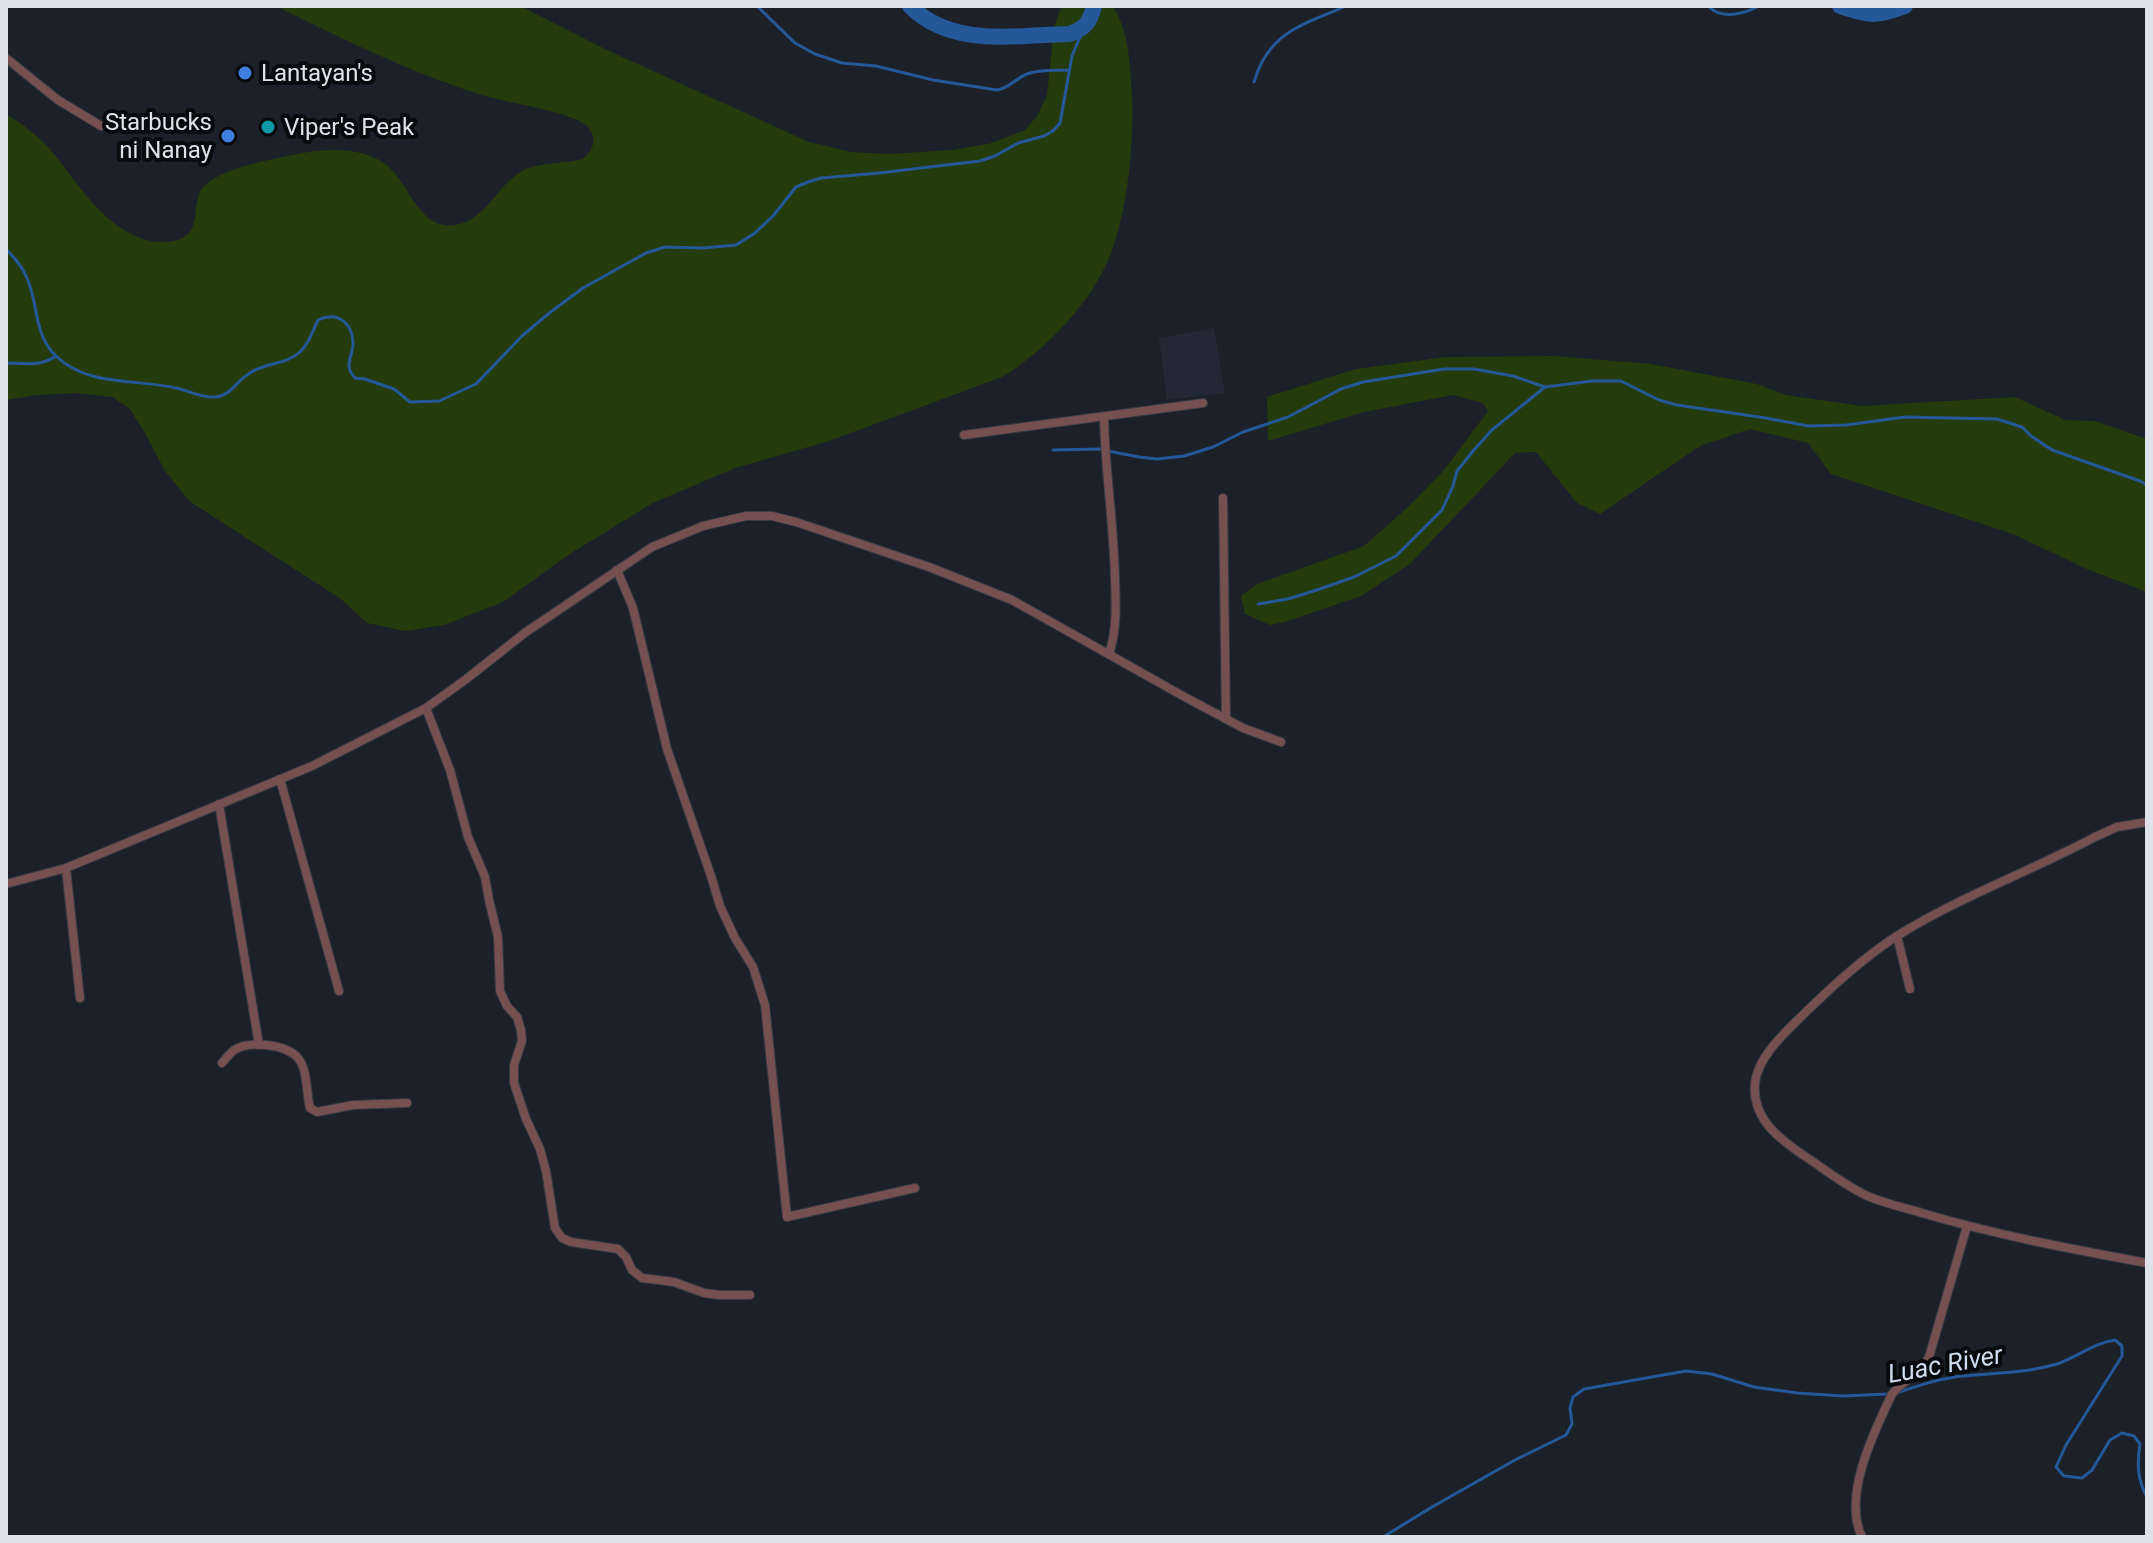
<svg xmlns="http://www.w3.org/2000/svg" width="2153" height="1543" viewBox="0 0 2153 1543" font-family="Roboto,sans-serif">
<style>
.built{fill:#222836}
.green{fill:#243b0b}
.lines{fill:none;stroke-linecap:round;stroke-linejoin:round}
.stream{stroke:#245898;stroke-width:3}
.river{stroke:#245898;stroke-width:16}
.minor-casing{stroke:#373b44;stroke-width:10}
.minor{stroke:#764f51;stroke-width:8}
.shop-dot{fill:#3f7fe0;stroke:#080a0e;stroke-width:3}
.culture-dot{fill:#0f9aa8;stroke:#080a0e;stroke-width:3}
.labels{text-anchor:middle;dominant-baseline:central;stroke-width:8;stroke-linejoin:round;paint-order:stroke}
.poi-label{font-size:24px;fill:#dfe2e8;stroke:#080a0e;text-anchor:start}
.water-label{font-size:26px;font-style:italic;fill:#cfddf0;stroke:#080a0e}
</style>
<rect width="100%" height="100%" fill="#1c2029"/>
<path class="built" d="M1214 328 1225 393 1167 400 1159 338Z"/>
<g class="green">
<path d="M276 6H520L607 50 809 142 851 152 888 154 953 150 992 143 1025 130 1037 116 1047 95 1054 27 1060 10 1063 6H1113C1129 33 1130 64 1132 95 1134 141 1128 204 1113 248 1096 298 1047 350 1002 377L829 441 735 468 653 503 568 555 503 602 444 625 405 631 367 623 341 599 189 501 165 471 145 433 129 408 112 397 76 393 37 395 6 400V114C21 123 37 135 49 148 77 181 100 224 143 239 153 243 163 243 173 241 207 235 187 201 206 184 225 168 268 160 292 155 320 149 355 146 381 161 409 177 416 230 454 225 487 221 496 184 524 170 541 162 564 164 583 159 593 151 598 138 588 127 576 113 510 103 489 97 415 75 345 40 276 6Z"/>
<path d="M1554 356 1651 364 1757 384 1786 395 1862 406 2015 397 2065 420 2095 421 2147 439V592L2089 570 2013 534 1831 474 1808 443 1750 429 1700 446 1600 514 1577 503 1536 452 1515 453 1410 564 1361 596 1288 621 1270 625 1245 614 1241 596 1257 584 1364 546 1407 508 1444 470 1488 411 1483 403 1453 395 1364 412 1268 441 1267 397 1356 369 1446 357Z"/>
</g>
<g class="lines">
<g class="stream">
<path d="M757 6 795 43 815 54 842 63 876 66 933 80 997 90C1010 88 1016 78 1027 74 1040 69 1056 71 1069 70"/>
<path d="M1708 6C1721 20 1744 14 1759 6"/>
<path d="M1254 82C1269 31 1303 25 1346 6"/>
<path d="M6 249C15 258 22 266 27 278 39 305 33 335 57 357 90 388 140 378 180 389 192 392 202 398 216 397 232 395 237 380 250 373 266 362 286 365 300 352 309 344 313 330 318 320 339 310 354 325 353 346 352 353 349 359 349 366 350 372 351 373 355 378L365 379 394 389 410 402 439 401 476 384 522 336 548 314 583 288 646 253 665 247 703 248 736 245 755 233 773 216 796 187 808 182 821 178 879 173 980 161 995 156 1018 143 1044 136 1053 131 1060 123 1072 56 1083 30"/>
<path d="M6 363C25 363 40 367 56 356"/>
<path d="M1053 450 1101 449"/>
<path d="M1108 451 1139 457 1157 459 1184 456 1213 447 1243 432 1288 417 1341 389 1363 382 1444 369H1474L1513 376 1545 387 1592 381H1621L1659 400 1677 405 1766 418 1808 426 1846 425 1905 417 1997 419 2022 427 2031 436 2052 450 2140 481 2147 485"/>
<path d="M1258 604 1288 599 1320 589 1354 577 1396 556 1442 510 1453 486 1457 471 1473 451 1492 430 1545 387"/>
<path d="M1896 1393C1918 1386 1940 1378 1963 1376 1995 1373 2026 1373 2057 1364 2078 1357 2093 1343 2115 1340L2122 1346V1356L2066 1445 2056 1467 2064 1476 2082 1478 2092 1470 2110 1440 2122 1433 2134 1436 2140 1444C2137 1464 2137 1479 2147 1497"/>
<path d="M1383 1537 1432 1507 1515 1460 1566 1435 1572 1424 1570 1408 1573 1397 1584 1389 1686 1371 1712 1374 1754 1387 1797 1393 1843 1396 1888 1394"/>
</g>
<g class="river">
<path d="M910 6C952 48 1015 35 1069 34 1085 29 1090 22 1094 6"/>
<path d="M1840 6C1869 16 1876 17 1905 6"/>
</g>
<g class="minor-casing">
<g id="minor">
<path d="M6 58 58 100 101 126"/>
<path d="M1104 417C1105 471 1114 525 1115 580 1116 605 1117 630 1109 654"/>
<path d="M964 435 1203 403"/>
<path d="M1223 498 1226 719"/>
<path d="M617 570 633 608 667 749 711 876 720 906 735 938 753 967 765 1005 787 1217 915 1188"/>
<path d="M426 708 450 770 468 837 485 877 489 900 498 937 500 991 507 1006 517 1017 521 1030 522 1041 514 1065V1083L526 1119 540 1149 546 1171 555 1228 562 1238 571 1242 618 1249 626 1257 632 1270 642 1278 674 1282 704 1293 719 1295H750"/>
<path d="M280 779 339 991"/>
<path d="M219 804 259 1045"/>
<path d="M2147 822 2117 827 2095 837C2031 871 1962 896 1900 934 1868 954 1838 981 1811 1007 1791 1027 1757 1055 1755 1084 1752 1118 1778 1138 1803 1155 1825 1169 1846 1187 1870 1197 1887 1204 1905 1208 1922 1213 1996 1235 2071 1249 2147 1263"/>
<path d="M66 868 80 998"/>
<path d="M6 884 66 868 312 766 426 708 465 680 526 632 652 547 703 526 746 516H772L796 522 929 567 1012 600 1183 696 1243 728 1281 742"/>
<path d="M1897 936 1910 989"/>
<path d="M222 1063C227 1058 230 1052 236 1049 251 1041 286 1044 298 1058 308 1070 306 1093 310 1108L317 1112 353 1105 407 1103"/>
<path d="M1862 1537C1842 1496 1874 1432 1892 1394 1905 1378 1919 1378 1929 1357L1967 1226"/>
</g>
</g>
<use href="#minor" class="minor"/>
</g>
<g class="shop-dot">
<circle cx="245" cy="73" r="8"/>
<circle cx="228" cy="136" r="8"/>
</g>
<circle class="culture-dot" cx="268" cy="127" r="8"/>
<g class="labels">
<g class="poi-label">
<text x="261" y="73">Lantayan's</text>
<text x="212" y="122" text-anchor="end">Starbucks<tspan x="212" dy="28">ni Nanay</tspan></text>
<text x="284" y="127">Viper's Peak</text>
</g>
<g class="water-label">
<text transform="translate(1945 1364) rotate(-10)">Luac River</text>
</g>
</g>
<rect width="2153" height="1543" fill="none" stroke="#dfe2e8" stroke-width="16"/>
</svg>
